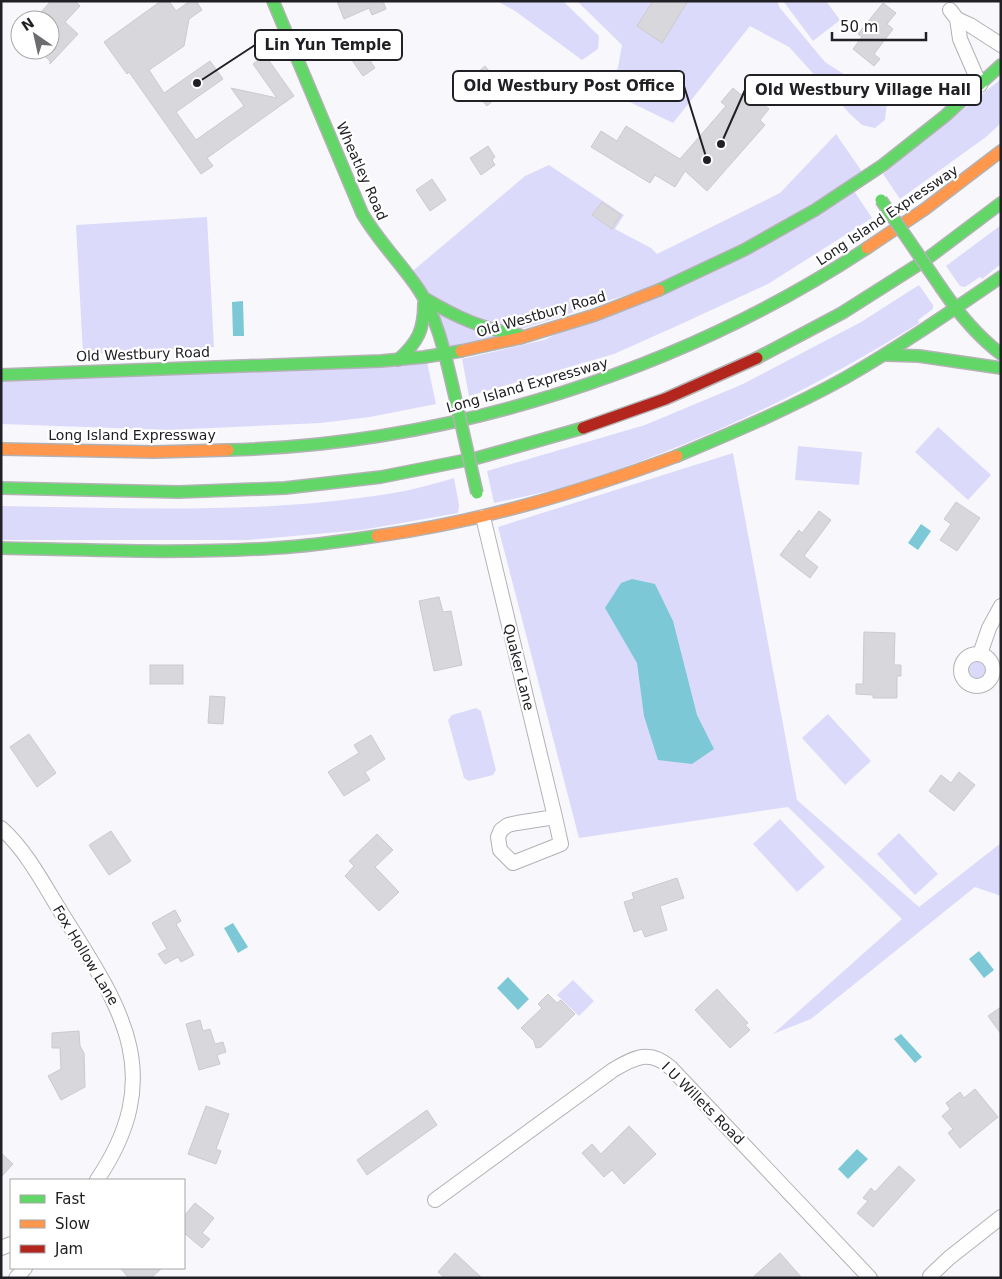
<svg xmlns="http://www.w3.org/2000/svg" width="1002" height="1279" viewBox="0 0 1002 1279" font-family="'DejaVu Sans',sans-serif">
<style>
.green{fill:#dcdafa}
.water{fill:#7cc8d6}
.building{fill:#d8d8dc;stroke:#cbcbcf}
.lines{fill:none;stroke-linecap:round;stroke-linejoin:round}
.street-casing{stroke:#b2b2b5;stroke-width:16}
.fast-casing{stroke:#b2b2b5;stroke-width:14}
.slow-casing{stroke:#b2b2b5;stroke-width:14}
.jam-casing{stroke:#b2b2b5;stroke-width:14}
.street{stroke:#fefeff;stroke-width:14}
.fast{stroke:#63d668;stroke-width:11}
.slow{stroke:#ff974d;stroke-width:11}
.jam{stroke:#b3261e;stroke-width:11}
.fast-bridge-casing{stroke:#b2b2b5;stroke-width:14;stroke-linecap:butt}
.fast-bridge{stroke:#63d668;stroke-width:11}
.labels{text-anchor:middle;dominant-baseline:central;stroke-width:4.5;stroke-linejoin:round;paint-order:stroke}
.street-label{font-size:14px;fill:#212125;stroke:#fff}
.leader{fill:none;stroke:#212125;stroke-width:2}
.callout-dot{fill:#212125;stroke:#fff;stroke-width:2}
.callout{fill:#fff;stroke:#212125;stroke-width:2}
.callout-label{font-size:15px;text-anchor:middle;font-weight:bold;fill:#212125}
</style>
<rect width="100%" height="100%" fill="#f8f8fc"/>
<g class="green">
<path d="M497 1H563L599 36 598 49 582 60 515 11Z"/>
<path d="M577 1H777L780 8 825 62 887 102 885 120 875 128 862 125 850 114 789 47 750 26 673 123 609 92 618 67 622 45Z"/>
<path d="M783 1H826L840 20 813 41Z"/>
<path d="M1001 79V123L986 137 900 199 883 174Z"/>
<path d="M836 134 865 176 703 270 445 354 408 275 525 176 549 165 624 215 615 229 651 248 657 254 780 193Z"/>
<path d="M854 191 872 218 768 284 679 325 614 354 469 396 462 359 544 340Z"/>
<path d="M207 217 214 347 83 354 76 225Z"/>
<path d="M1001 225V264L982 279 980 277 965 287 960 286 946 266Z"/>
<path d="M919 285 933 305V309L918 320 919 323C808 393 687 450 561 488 539 494 516 498 494 503L487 471 645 425 743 384 861 322Z"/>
<path d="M427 362 436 404 370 417 321 423 168 430 1 424V380Z"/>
<path d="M938 427 991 475 968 500 915 452Z"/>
<path d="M798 446 862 452 859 485 795 480Z"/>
<path d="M733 453 797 800 919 907 1001 843V896L975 887 811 1019 773 1034 902 919 788 807 579 838 498 527Z"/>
<path d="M454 478 459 505 458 513 362 530 248 540H1V506C133 508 268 515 399 492 417 489 436 483 454 478Z"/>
<circle cx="977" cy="670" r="11"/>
<path d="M476 708 481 711 496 770 493 775 469 781 464 778 448 720 452 715Z"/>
<path d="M828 714 871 761 845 785 802 738Z"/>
<path d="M780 819 825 867 797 892 753 844Z"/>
<path d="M899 833 938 874 915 895 877 854Z"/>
<path d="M573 980 594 1001 579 1016 557 995Z"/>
</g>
<g class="water">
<path d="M243 301 244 336H233L232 302Z"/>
<path d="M921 524 931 531 918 550 908 543Z"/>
<path d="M632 579 655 584 673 621 697 715 714 749 692 764 658 760 644 716 637 663 605 608 621 583Z"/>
<path d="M233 923 248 947 238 953 224 928Z"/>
<path d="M979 951 994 970 984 978 969 959Z"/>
<path d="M508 977 529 999 518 1010 497 988Z"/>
<path d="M901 1034 922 1057 915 1063 894 1039Z"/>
<path d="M857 1149 868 1159 848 1179 838 1169Z"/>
</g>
<g class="building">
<path d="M51 1H75L80 6 65 22 78 34 50 64V61L38 50H50V39L55 35 50 30V20H34Z"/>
<path d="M161 1H169L176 11 190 1H196L202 10 189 19 184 46 149 70 164 93 210 61 223 79 176 112 196 140 244 106 231 88 277 98 253 64 265 55 294 96 207 158 213 166 201 174 129 72 127 74 104 42Z"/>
<path d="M337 1H383L386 9 372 15 369 8 344 19Z"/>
<path d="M653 1H688L662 43 637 26Z"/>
<path d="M883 3 896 13 887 24 893 29 874 54 880 59 874 66 853 49 862 37 858 34Z"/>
<path d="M361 47 375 68 363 76 349 56Z"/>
<path d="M485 66 505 90 487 106 474 91 478 88 471 78Z"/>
<path d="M733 88 741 95 746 90 769 109 760 120 765 125 707 191 685 171 675 187 655 175 650 183 591 147 601 131 617 141 626 126 680 159 726 106 721 102Z"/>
<path d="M488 146 495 157 492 160 495 165 481 175 470 158Z"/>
<path d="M432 179 446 200 430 211 416 190Z"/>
<path d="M602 202 621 215 612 229 592 215Z"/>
<path d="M956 502 980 518 957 551 940 540 951 524 944 519Z"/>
<path d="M819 511 831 520 804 556 818 567 810 578 780 555 799 530 802 533Z"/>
<path d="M439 597 443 612 451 611 462 665 434 671 419 601Z"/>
<path d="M864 632 895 633 894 665H901V676H897V698H873V695L856 694V684H863Z"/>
<rect x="150" y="665" width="33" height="19"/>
<path d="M210 696 225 697 223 724 208 723Z"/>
<path d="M29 734 56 773 37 787 10 747Z"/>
<path d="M371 735 385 759 365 772 370 780 344 796 328 772 359 753 354 745Z"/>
<path d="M959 772 975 785 954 811 929 791 941 775 951 783Z"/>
<path d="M111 831 131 861 109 875 89 845Z"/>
<path d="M377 834 393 850 375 867 399 892 379 911 345 876 354 866 349 861Z"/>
<path d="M677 878 684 898 660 906 667 930 645 937 642 929 634 932 624 902 634 899 632 893Z"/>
<path d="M175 910 181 921 176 924 194 955 181 962 178 957 165 964 158 954 167 949 152 923Z"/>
<path d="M717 989 748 1023 745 1025 750 1030 730 1048 695 1010Z"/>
<path d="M548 994 557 1003 561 1000 575 1014 541 1047 536 1048 534 1041 521 1028 542 1008 538 1004Z"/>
<path d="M1001 1007V1034L988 1016Z"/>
<path d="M200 1020 203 1031 210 1029 215 1044 223 1042 226 1052 217 1055 220 1064 199 1070 186 1024Z"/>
<path d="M79 1031 80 1046 84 1053 85 1087 61 1100 48 1076 61 1069 60 1048H52V1033Z"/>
<path d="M975 1089 998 1117 960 1148 948 1133 953 1129 942 1116 950 1109 946 1103 960 1092 964 1098Z"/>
<path d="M206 1106 229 1114 216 1149 221 1151 216 1164 188 1154Z"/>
<path d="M427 1110 437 1125 367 1175 357 1160Z"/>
<path d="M629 1126 656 1154 624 1184 612 1170 604 1177 582 1153 592 1144 601 1154Z"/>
<path d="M1 1153 13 1164 1 1177Z"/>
<path d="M899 1166 915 1180 873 1227 857 1213 868 1201 863 1198 871 1188 875 1192Z"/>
<path d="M195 1203 214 1218 202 1233 210 1239 202 1248 184 1233V1216Z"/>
<path d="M455 1253 482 1278H445L438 1272Z"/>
<path d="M780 1253 802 1278H752Z"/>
<path d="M120 1268H162L151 1278H129Z"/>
</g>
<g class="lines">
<g class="street-casing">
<g id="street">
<path d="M950 10 957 19 960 39 980 85"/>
<path d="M957 19 970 25 1001 45"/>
<path d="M483 517 555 817 561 844 513 863 500 850 498 837 501 830 508 825 517 823 555 817"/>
<path d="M980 654 989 628 1001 606"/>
<circle cx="977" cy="670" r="16"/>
<path d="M1 828C28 852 45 887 64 917 123 1010 167 1076 97 1180"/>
<path d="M435 1200 613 1070C635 1057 650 1049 671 1068L870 1278"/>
<path d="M1 1248 11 1244"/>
<path d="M930 1276 949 1258 1001 1217"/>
<path d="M16 1278 25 1268"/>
</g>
</g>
<g class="fast-casing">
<g id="fast">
<path d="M273 1 362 213C378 241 401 263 419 290 438 319 445 355 453 388"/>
<path d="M942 289C959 314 977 336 1001 354"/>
<path d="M659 290 744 250 815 210 883 165 945 116 1001 65"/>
<path d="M424 298C456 317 482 329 519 335"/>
<path d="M886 355 919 356 1001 368"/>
<path d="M757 358 842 313 924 261 1001 203"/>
<path d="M398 360C418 342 424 330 424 303"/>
<path d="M1 375 381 361 424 357 461 351"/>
<path d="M228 450C451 444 680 371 867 248"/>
<path d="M677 456C734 432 791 408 845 378 899 347 950 312 1001 277"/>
<path d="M1 488 179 492 285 488 381 477 477 458 583 428"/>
<path d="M1 548C92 550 184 554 275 548 310 546 344 541 377 536"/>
</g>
</g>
<g class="slow-casing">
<g id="slow">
<path d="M867 248 925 209 1001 151"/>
<path d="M461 351 520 338 595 315 659 290"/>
<path d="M1 449 154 452 228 450"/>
<path d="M377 536C480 522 579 492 677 456"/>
</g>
</g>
<g class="jam-casing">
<path id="jam" d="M583 428 665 399 757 358"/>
</g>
<use href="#street" class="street"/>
<use href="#fast" class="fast"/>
<use href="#slow" class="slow"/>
<use href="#jam" class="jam"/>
<g class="fast-bridge-casing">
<g id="fast-bridge">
<path d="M881 200 942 289"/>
<path d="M453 388 477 493"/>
</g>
</g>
<use href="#fast-bridge" class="fast-bridge"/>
</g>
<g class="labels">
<g class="street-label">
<text transform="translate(362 171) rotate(66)">Wheatley Road</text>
<text transform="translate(887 215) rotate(-34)">Long Island Expressway</text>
<text transform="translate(541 314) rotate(-16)">Old Westbury Road</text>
<text transform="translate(143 354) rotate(-2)">Old Westbury Road</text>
<text transform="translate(527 385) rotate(-16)">Long Island Expressway</text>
<text x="132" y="435">Long Island Expressway</text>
<text transform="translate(519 667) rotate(76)">Quaker Lane</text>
<text transform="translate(86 955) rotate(59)">Fox Hollow Lane</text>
<text transform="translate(703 1103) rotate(45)">I U Willets Road</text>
</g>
</g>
<path class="leader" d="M197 83L255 45M707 160L684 86M721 144L745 90"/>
<g class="callout-dot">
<circle cx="197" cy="83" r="5"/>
<circle cx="707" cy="160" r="5"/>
<circle cx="721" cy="144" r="5"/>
</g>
<g class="callout">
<rect x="255" y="30" width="147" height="30" rx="5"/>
<rect x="453" y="71" width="231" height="30" rx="5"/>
<rect x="745" y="75" width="236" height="30" rx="5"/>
</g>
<g class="callout-label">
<text x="328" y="50">Lin Yun Temple</text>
<text x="569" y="91">Old Westbury Post Office</text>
<text x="863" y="95">Old Westbury Village Hall</text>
</g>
<rect width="1002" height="1279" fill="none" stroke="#212125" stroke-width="5"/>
<rect x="10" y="1179" width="175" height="90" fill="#ffffff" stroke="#a6a6a8"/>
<rect x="20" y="1195" width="25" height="8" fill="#63d668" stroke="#a6a6a8"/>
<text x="55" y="1204" font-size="15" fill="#212125">Fast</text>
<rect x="20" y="1220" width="25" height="8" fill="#ff974d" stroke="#a6a6a8"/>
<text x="55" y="1229" font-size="15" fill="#212125">Slow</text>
<rect x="20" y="1245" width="25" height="8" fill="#b3261e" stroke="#a6a6a8"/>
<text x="55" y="1254" font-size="15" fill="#212125">Jam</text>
<g transform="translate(35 35) rotate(326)"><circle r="24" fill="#ffffff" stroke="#a6a6a8"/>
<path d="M0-4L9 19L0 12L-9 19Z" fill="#6c6c70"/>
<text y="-8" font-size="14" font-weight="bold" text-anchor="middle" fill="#212125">N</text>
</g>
<path d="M832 32v8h94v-8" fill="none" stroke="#212125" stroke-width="2.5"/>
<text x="840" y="32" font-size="15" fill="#212125" stroke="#ffffff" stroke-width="4" paint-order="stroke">50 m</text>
</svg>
